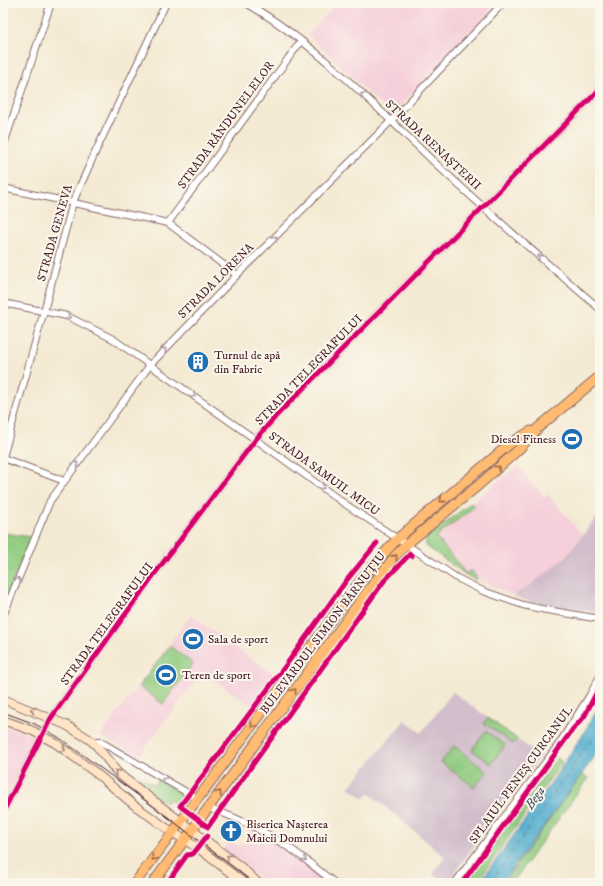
<svg xmlns="http://www.w3.org/2000/svg" width="603" height="886" viewBox="0 0 603 886" font-family="'IM FELL DW Pica',serif">
<style>
.built{fill:#f5cfda}
.industrial{fill:#d1bdcb}
.green{fill:#91cc81;stroke:#6e7656}
.water{fill:#50acce;stroke:#4d667c}
.lines{fill:none;stroke-linecap:round;stroke-linejoin:round}
.ferry{stroke:#4c576c;stroke-width:1;stroke-dasharray:5 4;stroke-linecap:butt}
.street-casing{stroke:#866666;stroke-width:8}
.secondary-casing{stroke:#866666;stroke-width:10}
.primary-casing{stroke:#866666;stroke-width:11}
.street{stroke:#fff;stroke-width:6}
.secondary{stroke:#ffe4c6;stroke-width:8}
.primary{stroke:#ffbb71;stroke-width:9}
.tram{stroke:#4a1f2b;stroke-width:1}
.cycleway-casing{stroke:#fbf7ec;stroke-width:8}
.cycleway{stroke:#d6006c;stroke-width:5}
.oneway{stroke:#ae9aa0}
.oneway2{stroke:#9b654a}
.oneway3{stroke:#a48278}
.labels{text-anchor:middle;dominant-baseline:central;stroke-width:4;stroke-linejoin:round;paint-order:stroke}
.street-label{font-size:12px;fill:#4a1f2b;stroke:#fbf7ec}
.poi-label{font-size:12px;fill:#4a1f2b;stroke:#fbf7ec;text-anchor:start}
.water-label{font-size:13px;font-style:italic;fill:#4c576c;stroke:#fbf7ec}
</style>
<rect width="100%" height="100%" fill="#fbf7ec"/>
<filter id="ink" filterUnits="userSpaceOnUse"><feTurbulence type="fractalNoise" baseFrequency=".025" numOctaves="2"/><feDisplacementMap in="SourceGraphic" scale="8" xChannelSelector="R" yChannelSelector="G"/><feConvolveMatrix kernelMatrix="1 2 1 2 8 2 1 2 1" color-interpolation-filters="sRGB"/></filter>
<filter id="wash" filterUnits="userSpaceOnUse"><feTurbulence type="fractalNoise" baseFrequency=".012" numOctaves="4" result="noise"/><feDisplacementMap in="SourceGraphic" scale="16" xChannelSelector="R" yChannelSelector="G"/><feGaussianBlur stdDeviation="0.9" result="paint"/><feColorMatrix in="noise" values="0 0 0 0 0 0 0 0 0 0 0 0 0 0 0 0 0 1.4 0 .05"/><feComposite in="paint" operator="in"/></filter>
<g filter="url(#wash)">
<rect width="100%" height="100%" fill="#f4ead3"/>
<g class="built">
<path d="M340 3H499L391 115 308 35 333 7Z"/>
<path d="M518 466 544 497 548 494 582 535 565 558 530 585 517 593 515 597 465 574 426 546V538Z"/>
<path d="M191 615 274 675 252 706 202 672 139 756 100 736Z"/>
<path d="M3 725 36 737 3 804Z"/>
<path d="M253 829 292 852 332 883H265L223 850 228 843 241 846Z"/>
</g>
<g class="industrial">
<path d="M600 513V613L532 602 515 597 517 593 530 585 565 558Z"/>
<path d="M453 692 540 756 447 883H446L433 874 445 857 369 793 364 799 349 787 405 720 421 733Z"/>
</g>
<g class="green">
<path d="M471 503 474 507 436 537 466 574 471 570 477 578 475 580 465 574 426 546V538Z"/>
<path d="M3 533 31 537 3 606Z"/>
<path d="M170 646 193 664 163 704 139 686Z"/>
<path d="M488 718 517 739 513 744 484 723Z"/>
<path d="M486 731 505 745 491 764 472 750Z"/>
<path d="M454 746 487 772 474 787 441 762Z"/>
<path d="M557 758 562 762 476 883H466Z"/>
<path d="M112 761 155 785 158 780 183 794 176 804 169 799 166 803 158 797 156 800 125 777Z"/>
<path d="M582 774 588 778 512 883H504Z"/>
</g>
<path class="water" d="M600 705V749L598 752 502 883H479C521 825 565 767 600 705Z"/>
<g class="lines">
<path class="ferry" d="M490 883 600 728"/>
</g>
</g>
<g filter="url(#ink)">
<g class="lines">
<g class="street-casing">
<g id="street">
<path d="M246 3C314 42 376 107 433 161 487 212 544 261 600 309"/>
<path d="M3 147 51 3"/>
<path d="M3 188 168 223 237 275"/>
<path d="M168 223 301 41"/>
<path d="M3 303 67 316 113 339 279 456 345 504 457 578 483 591 523 605 541 609 600 619"/>
<path d="M3 457 44 311 73 202 94 155 166 3"/>
<path d="M3 458 64 481"/>
<path d="M3 616 50 501 150 365 237 275 391 121 503 3"/>
<path d="M93 742H101L198 799"/>
<path d="M208 808C237 817 266 832 291 849 306 859 320 872 335 883"/>
<path d="M3 812 51 718 150 580 256 439 276 416 600 89"/>
<path d="M455 883 559 744 590 695 600 676"/>
<path d="M597 883 600 878"/>
</g>
</g>
<g class="secondary-casing">
<g id="secondary">
<path d="M3 699 66 725 89 739 96 745 117 772 125 779 242 868 258 883"/>
<path d="M3 720 33 731 55 743 96 773 134 805 172 832 198 848 244 883"/>
</g>
</g>
<g class="primary-casing">
<g id="primary">
<path d="M135 883 363 577 397 539 512 442 531 431"/>
<path d="M153 883 367 592 395 556 407 544 480 484 519 449 538 428 600 376"/>
</g>
</g>
<use href="#street" class="street"/>
<use href="#secondary" class="secondary"/>
<use href="#primary" class="primary"/>
<path class="tram" d="M3 712 35 724 58 737 161 812 254 883"/>
<g class="cycleway-casing">
<g id="cycleway">
<path d="M377 543 346 581 286 665 180 806 208 827 384 581 410 554 412 556"/>
<path d="M3 812 51 718 150 580 256 439 276 416 600 89"/>
<path d="M167 883 187 855 193 854 207 836"/>
<path d="M462 883 573 729 584 717 600 686"/>
</g>
</g>
<use href="#cycleway" class="cycleway"/>
</g>
<defs><path id="oneway-chevron" d="M-2-3.5L2.5 0L-2 3.5" fill="none" stroke-width="1.6" stroke-linecap="round" stroke-linejoin="round"/></defs>
<g class="oneway">
<use href="#oneway-chevron" transform="translate(363 95) rotate(-137)"/>
<use href="#oneway-chevron" transform="translate(275 238) rotate(-45)"/>
<use href="#oneway-chevron" transform="translate(540 257) rotate(-139)"/>
<use href="#oneway-chevron" transform="translate(68 317) rotate(20)"/>
<use href="#oneway-chevron" transform="translate(164 350) rotate(-46)"/>
<use href="#oneway-chevron" transform="translate(193 395) rotate(35)"/>
<use href="#oneway-chevron" transform="translate(76 464) rotate(-54)"/>
<use href="#oneway-chevron" transform="translate(322 487) rotate(37)"/>
<use href="#oneway-chevron" transform="translate(18 580) rotate(-68)"/>
<use href="#oneway-chevron" transform="translate(164 780) rotate(-150)"/>
<use href="#oneway-chevron" transform="translate(304 859) rotate(38)"/>
</g>
<g class="oneway2">
<use href="#oneway-chevron" transform="translate(498 468) rotate(-42)"/>
<use href="#oneway-chevron" transform="translate(442 500) rotate(140)"/>
<use href="#oneway-chevron" transform="translate(395 557) rotate(-48)"/>
<use href="#oneway-chevron" transform="translate(294 691) rotate(-54)"/>
<use href="#oneway-chevron" transform="translate(253 725) rotate(127)"/>
<use href="#oneway-chevron" transform="translate(219 793) rotate(-54)"/>
<use href="#oneway-chevron" transform="translate(154 858) rotate(126)"/>
</g>
<g class="oneway3">
<use href="#oneway-chevron" transform="translate(33 710) rotate(-158)"/>
<use href="#oneway-chevron" transform="translate(63 749) rotate(35)"/>
<use href="#oneway-chevron" transform="translate(117 772) rotate(-133)"/>
<use href="#oneway-chevron" transform="translate(229 857) rotate(-142)"/>
</g>
</g>
<defs>
<g id="building-disc" transform="scale(1.15)"><circle r="9.5" fill="#1f6fb2" stroke="#fbf7ec"/><path d="M-4-6H4V6H1V3H-1V6H-4ZM-2.5-4.3h1.7v1.8h-1.7ZM.8-4.3h1.7v1.8H.8ZM-2.5-1h1.7V.8h-1.7ZM.8-1h1.7V.8H.8Z" fill="#fff"/></g>
<g id="stadium-disc" transform="scale(1.15)"><circle r="9.5" fill="#1f6fb2" stroke="#fbf7ec"/><path d="M0-5a6.5 5 0 1 0 0 10a6.5 5 0 1 0 0-10ZM-3.5-1.8h7v3.6h-7Z" fill="#fff"/></g>
<g id="church-disc" transform="scale(1.15)"><circle r="9.5" fill="#1f6fb2" stroke="#fbf7ec"/><path d="M-1.2-6h2.4v3.5h3.3v2.4h-3.3V6h-2.4V-.1h-3.3v-2.4h3.3Z" fill="#fff"/></g>
</defs>
<g fill-rule="evenodd">
<use href="#building-disc" x="198" y="362"/>
<use href="#stadium-disc" x="572" y="439"/>
<use href="#stadium-disc" x="193" y="639"/>
<use href="#stadium-disc" x="166" y="675"/>
<use href="#church-disc" x="231" y="831"/>
</g>
<g class="labels">
<g class="street-label">
<text transform="translate(226 125) rotate(-54)">STRADA RÂNDUNELELOR</text>
<text transform="translate(433 145) rotate(43)">STRADA RENAȘTERII</text>
<text transform="translate(55 233) rotate(-74)">STRADA GENEVA</text>
<text transform="translate(216 281) rotate(-45)">STRADA LORENA</text>
<text transform="translate(309 370) rotate(-46)">STRADA TELEGRAFULUI</text>
<text transform="translate(324 474) rotate(36)">STRADA SAMUIL MICU</text>
<text transform="translate(107 624) rotate(-54)">STRADA TELEGRAFULUI</text>
<text transform="translate(323 633) rotate(-53)">BULEVARDUL SIMION BĂRNUȚIU</text>
<text transform="translate(521 775) rotate(-54)">SPLAIUL PENEȘ CURCANUL</text>
</g>
<g class="poi-label">
<text x="214" y="355">Turnul de apă<tspan x="214" dy="14">din Fabric</tspan></text>
<text x="556" y="439" text-anchor="end">Diesel Fitness</text>
<text x="208" y="639">Sala de sport</text>
<text x="182" y="675">Teren de sport</text>
<text x="246" y="824">Biserica Nașterea<tspan x="246" dy="14">Maicii Domnului</tspan></text>
</g>
<g class="water-label">
<text transform="translate(535 798) rotate(-55)">Bega</text>
</g>
</g>
<rect width="603" height="886" fill="none" stroke="#fbf7ec" stroke-width="16"/>
</svg>
